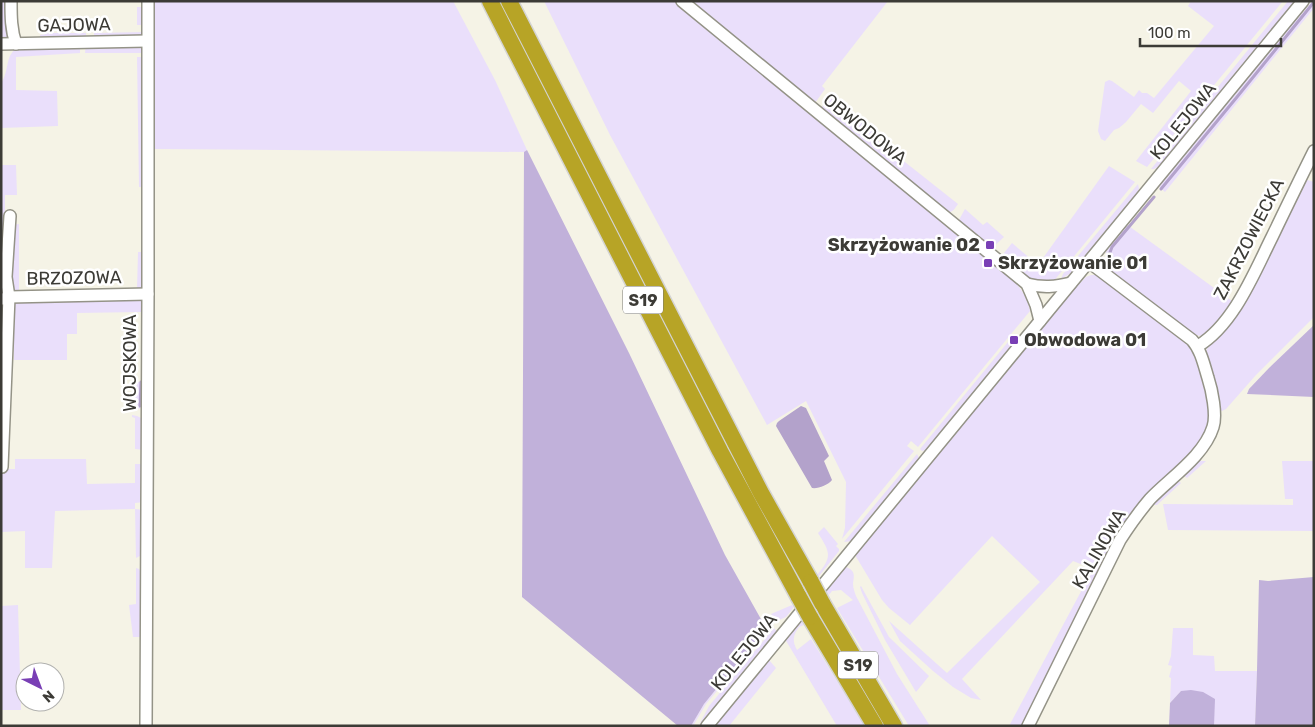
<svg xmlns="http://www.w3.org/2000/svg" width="1315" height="727" viewBox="0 0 1315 727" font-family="Rubik,sans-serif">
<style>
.green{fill:#eadffb}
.forest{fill:#c1b1da}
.water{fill:#b3a2cb}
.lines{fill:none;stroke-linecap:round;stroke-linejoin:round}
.stream{stroke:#b3a2cb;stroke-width:3}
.minor-casing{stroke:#949387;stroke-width:14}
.highway-casing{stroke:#d4d4d3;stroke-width:19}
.minor{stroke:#fff;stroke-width:11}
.highway{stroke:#b7a426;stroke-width:16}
.highway-bridge-casing{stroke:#d4d4d3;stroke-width:19;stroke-linecap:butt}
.highway-bridge{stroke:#b7a426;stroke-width:16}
.poi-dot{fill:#793fb5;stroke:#fff;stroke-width:2}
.labels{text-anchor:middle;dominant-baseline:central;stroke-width:5;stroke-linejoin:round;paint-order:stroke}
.shield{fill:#fff;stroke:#767672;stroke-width:1}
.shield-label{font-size:16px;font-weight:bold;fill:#3c3b36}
.street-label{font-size:18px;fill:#3c3b36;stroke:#fff}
.poi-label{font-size:18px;font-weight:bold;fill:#3c3b36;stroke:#fff;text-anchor:start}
</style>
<rect width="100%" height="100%" fill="#f5f3e6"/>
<g class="green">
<path d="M1 1H8L9 40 1 42Z"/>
<path d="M153 1H453L495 80 527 150 524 152 153 149Z"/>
<path d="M544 1H675L1013 280C1021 288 1028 299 1030 311L918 447 911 441 907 446 914 451 842 539 845 528 846 482 806 401 767 425 610 135Z"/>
<path d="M690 1H888L822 86 825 89 815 103Z"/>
<path d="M1191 1H1283L1147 167 1136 161 1191 91 1179 81 1153 113 1141 104 1126 122 1119 128 1114 130 1105 141 1101 139 1098 131 1105 82 1109 80 1112 81 1134 97 1139 90 1142 93H1147L1154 98 1214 26 1188 6Z"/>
<path d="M1288 1H1295L1160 166 1154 169H1151Z"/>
<path d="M1312 1H1314V8L1165 192 1158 186 1300 12 1302 14Z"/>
<rect x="137" y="7" width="8" height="18"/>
<path d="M145 32 144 37 94 40V33Z"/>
<path d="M46 33H86V40H40V35L45 34Z"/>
<path d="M86 45 142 46 144 53H85Z"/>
<path d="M80 46V53L16 57V90L57 91 58 126 1 128V83C10 71 4 54 19 47Z"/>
<path d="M137 57H145L146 187H139Z"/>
<path d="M832 95 876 131 872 136 958 204C955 208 953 213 947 212L821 108Z"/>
<path d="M1 165H16L17 195H5V241L1 275Z"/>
<path d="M1109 166 1135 182 1053 282C1047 282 1041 283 1036 281 1026 278 1008 264 1003 256L1004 253 1012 243 1038 265Z"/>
<path d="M1304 179 1314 182V317L1256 375 1226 409 1222 411 1220 410 1205 354C1207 347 1211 343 1216 338Z"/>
<path d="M1138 184 1139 189 1136 194 1071 273 1061 279 1063 274Z"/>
<path d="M965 209 983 225 987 222 1004 237 993 247 989 246 960 223 959 220Z"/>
<path d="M19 224V291H45L42 292H12L10 288 12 225Z"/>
<path d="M1126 224 1232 301 1216 327 1203 336 1194 335 1112 273C1096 253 1113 240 1126 224Z"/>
<path d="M138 252H143L145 289H137Z"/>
<path d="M1091 275H1096L1188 343 1198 359 1206 385 1210 414V423L1202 440 1184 461 1154 486 1140 501 1127 520 1110 549 1022 726H1009L1093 569 1073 561 962 679 981 700 971 698 953 687 933 671 900 641 889 621 947 673 1040 582 992 536 910 625 889 608 882 600 855 555 1076 287 1086 277Z"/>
<path d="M141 298V312L77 313V334H67V360H14L12 307 14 303 18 300Z"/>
<path d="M1008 342 1012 346 926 450 922 451 920 449Z"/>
<path d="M135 382H141L143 384 142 407 138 409 132 410 135 407Z"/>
<path d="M132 415 137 416 143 419 144 450 135 449V418L132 417Z"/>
<path d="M917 454 919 458 854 539 852 541 844 542Z"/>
<path d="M15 459H86L87 484 135 483V464H144V502L135 503V509L144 510 142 555 136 558 135 509 55 511 52 568H25V531L1 532V469H15Z"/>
<path d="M1195 461H1206L1187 478 1183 475Z"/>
<path d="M1282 461H1314V531L1168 530 1163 504 1293 505V499H1285Z"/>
<path d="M1177 480 1181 483 1157 505H1153L1152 504Z"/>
<path d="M824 527 838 544 836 546 839 549V551L819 576 817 575C833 557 830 552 818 533Z"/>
<path d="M846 567C856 571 854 576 853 584 853 588 855 593 856 596L897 674 930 726H909L837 608 853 600 841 590 832 591 829 595 825 589 844 568Z"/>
<path d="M136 568 139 569 144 580 142 637H133L129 605 136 604Z"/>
<path d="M861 586 889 637 929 676 916 692 885 640 862 593 860 587Z"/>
<path d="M18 605 21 710H1V606Z"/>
<path d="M792 605 794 607 786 617 777 621 771 614Z"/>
<path d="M767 618 771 624V626L706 704 693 726H691L704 704 766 628 761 619Z"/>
<path d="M801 620 804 625 799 627C793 635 792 641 797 650L811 639 865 726H837L785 639Z"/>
<path d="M774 628 777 632 699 725 709 706Z"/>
<path d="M1173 628H1193V655L1214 656 1215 671H1257L1255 726H1214V699L1181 691 1170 703 1171 678 1169 677 1172 666 1168 665 1171 656Z"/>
<path d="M769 660 776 668 729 726H714Z"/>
</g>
<g class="forest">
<path d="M527 150 629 353 725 555 766 628 704 704 691 726H678L522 597 524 152Z"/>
<path d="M1314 325V397L1247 394 1249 389 1269 368Z"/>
<path d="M1314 577V726H1255L1257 671 1259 580 1268 581Z"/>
<path d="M1191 690 1203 692 1215 699 1214 726H1169L1170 703 1181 691Z"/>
</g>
<path class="water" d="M801 406 806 408 829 456 824 461 832 480C828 485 818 489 812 488L776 426 777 423 779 421Z"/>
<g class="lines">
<g class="stream">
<path d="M1161 189 1237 97 1314 2"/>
<path d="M1109 255 1112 247 1154 197"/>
<path d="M140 406 141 382"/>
</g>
<g class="minor-casing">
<g id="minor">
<path d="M11 1C11 16 11 30 16 44"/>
<path d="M682 1 1027 284 1036 305 1040 321"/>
<path d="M1 44 147 41"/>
<path d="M1027 284C1043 288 1055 287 1071 283"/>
<path d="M3 299 9 297 148 294"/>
<path d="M1198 346C1234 324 1254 273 1272 237 1286 208 1300 179 1314 151"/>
<path d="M2 467 9 297 6 277 10 216"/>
<path d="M146 726 148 294V1"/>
<path d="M707 726C905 484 1105 243 1303 1"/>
<path d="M1028 726 1120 540C1129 526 1139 512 1150 499 1170 478 1204 456 1213 427 1217 415 1212 390 1208 378 1204 365 1201 350 1192 340L1089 262"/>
</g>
</g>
<g class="highway-casing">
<g id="highway">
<path d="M490 1 720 451 799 597"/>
<path d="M509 1 761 493 811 582"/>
<path d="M822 603 894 726"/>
<path d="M810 617 875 726"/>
</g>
</g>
<use href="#minor" class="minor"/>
<use href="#highway" class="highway"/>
<g class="highway-bridge-casing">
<g id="highway-bridge">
<path d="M811 582 822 603"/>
<path d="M799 597 810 617"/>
</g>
</g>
<use href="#highway-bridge" class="highway-bridge"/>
</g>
<g class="poi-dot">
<rect x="985" y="240" width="10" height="10" rx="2.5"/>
<rect x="983" y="258" width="10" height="10" rx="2.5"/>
<rect x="1009" y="335" width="10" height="10" rx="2.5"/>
</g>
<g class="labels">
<g class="shield">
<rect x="623" y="286.5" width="40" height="27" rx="4"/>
<rect x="838" y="651.5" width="40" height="27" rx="4"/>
</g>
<g class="shield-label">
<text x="643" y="300">S19</text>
<text x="858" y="665">S19</text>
</g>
<g class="street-label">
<text transform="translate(74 25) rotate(-1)">GAJOWA</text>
<text transform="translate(1183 121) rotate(-51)">KOLEJOWA</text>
<text transform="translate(865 129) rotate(39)">OBWODOWA</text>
<text transform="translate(1249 239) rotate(-63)">ZAKRZOWIECKA</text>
<text transform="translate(74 278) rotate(-1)">BRZOZOWA</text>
<text transform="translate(130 363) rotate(-90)">WOJSKOWA</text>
<text transform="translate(1099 549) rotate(-60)">KALINOWA</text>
<text transform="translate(744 652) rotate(-51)">KOLEJOWA</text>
</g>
<g class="poi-label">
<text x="980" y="245" text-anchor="end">Skrzyżowanie 02</text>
<text x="998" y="263">Skrzyżowanie 01</text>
<text x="1024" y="340">Obwodowa 01</text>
</g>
</g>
<rect width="1315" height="727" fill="none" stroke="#3c3b36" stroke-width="5"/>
<g transform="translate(40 687) rotate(138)"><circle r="24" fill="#ffffff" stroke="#b1b1af"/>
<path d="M0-4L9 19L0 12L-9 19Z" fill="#793fb5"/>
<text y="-8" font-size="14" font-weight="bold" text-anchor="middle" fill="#3c3b36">N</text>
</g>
<path d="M1140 38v8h141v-8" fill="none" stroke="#3c3b36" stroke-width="2.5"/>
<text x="1148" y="38" font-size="15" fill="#3c3b36" stroke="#ffffff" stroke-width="4" paint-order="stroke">100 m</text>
</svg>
